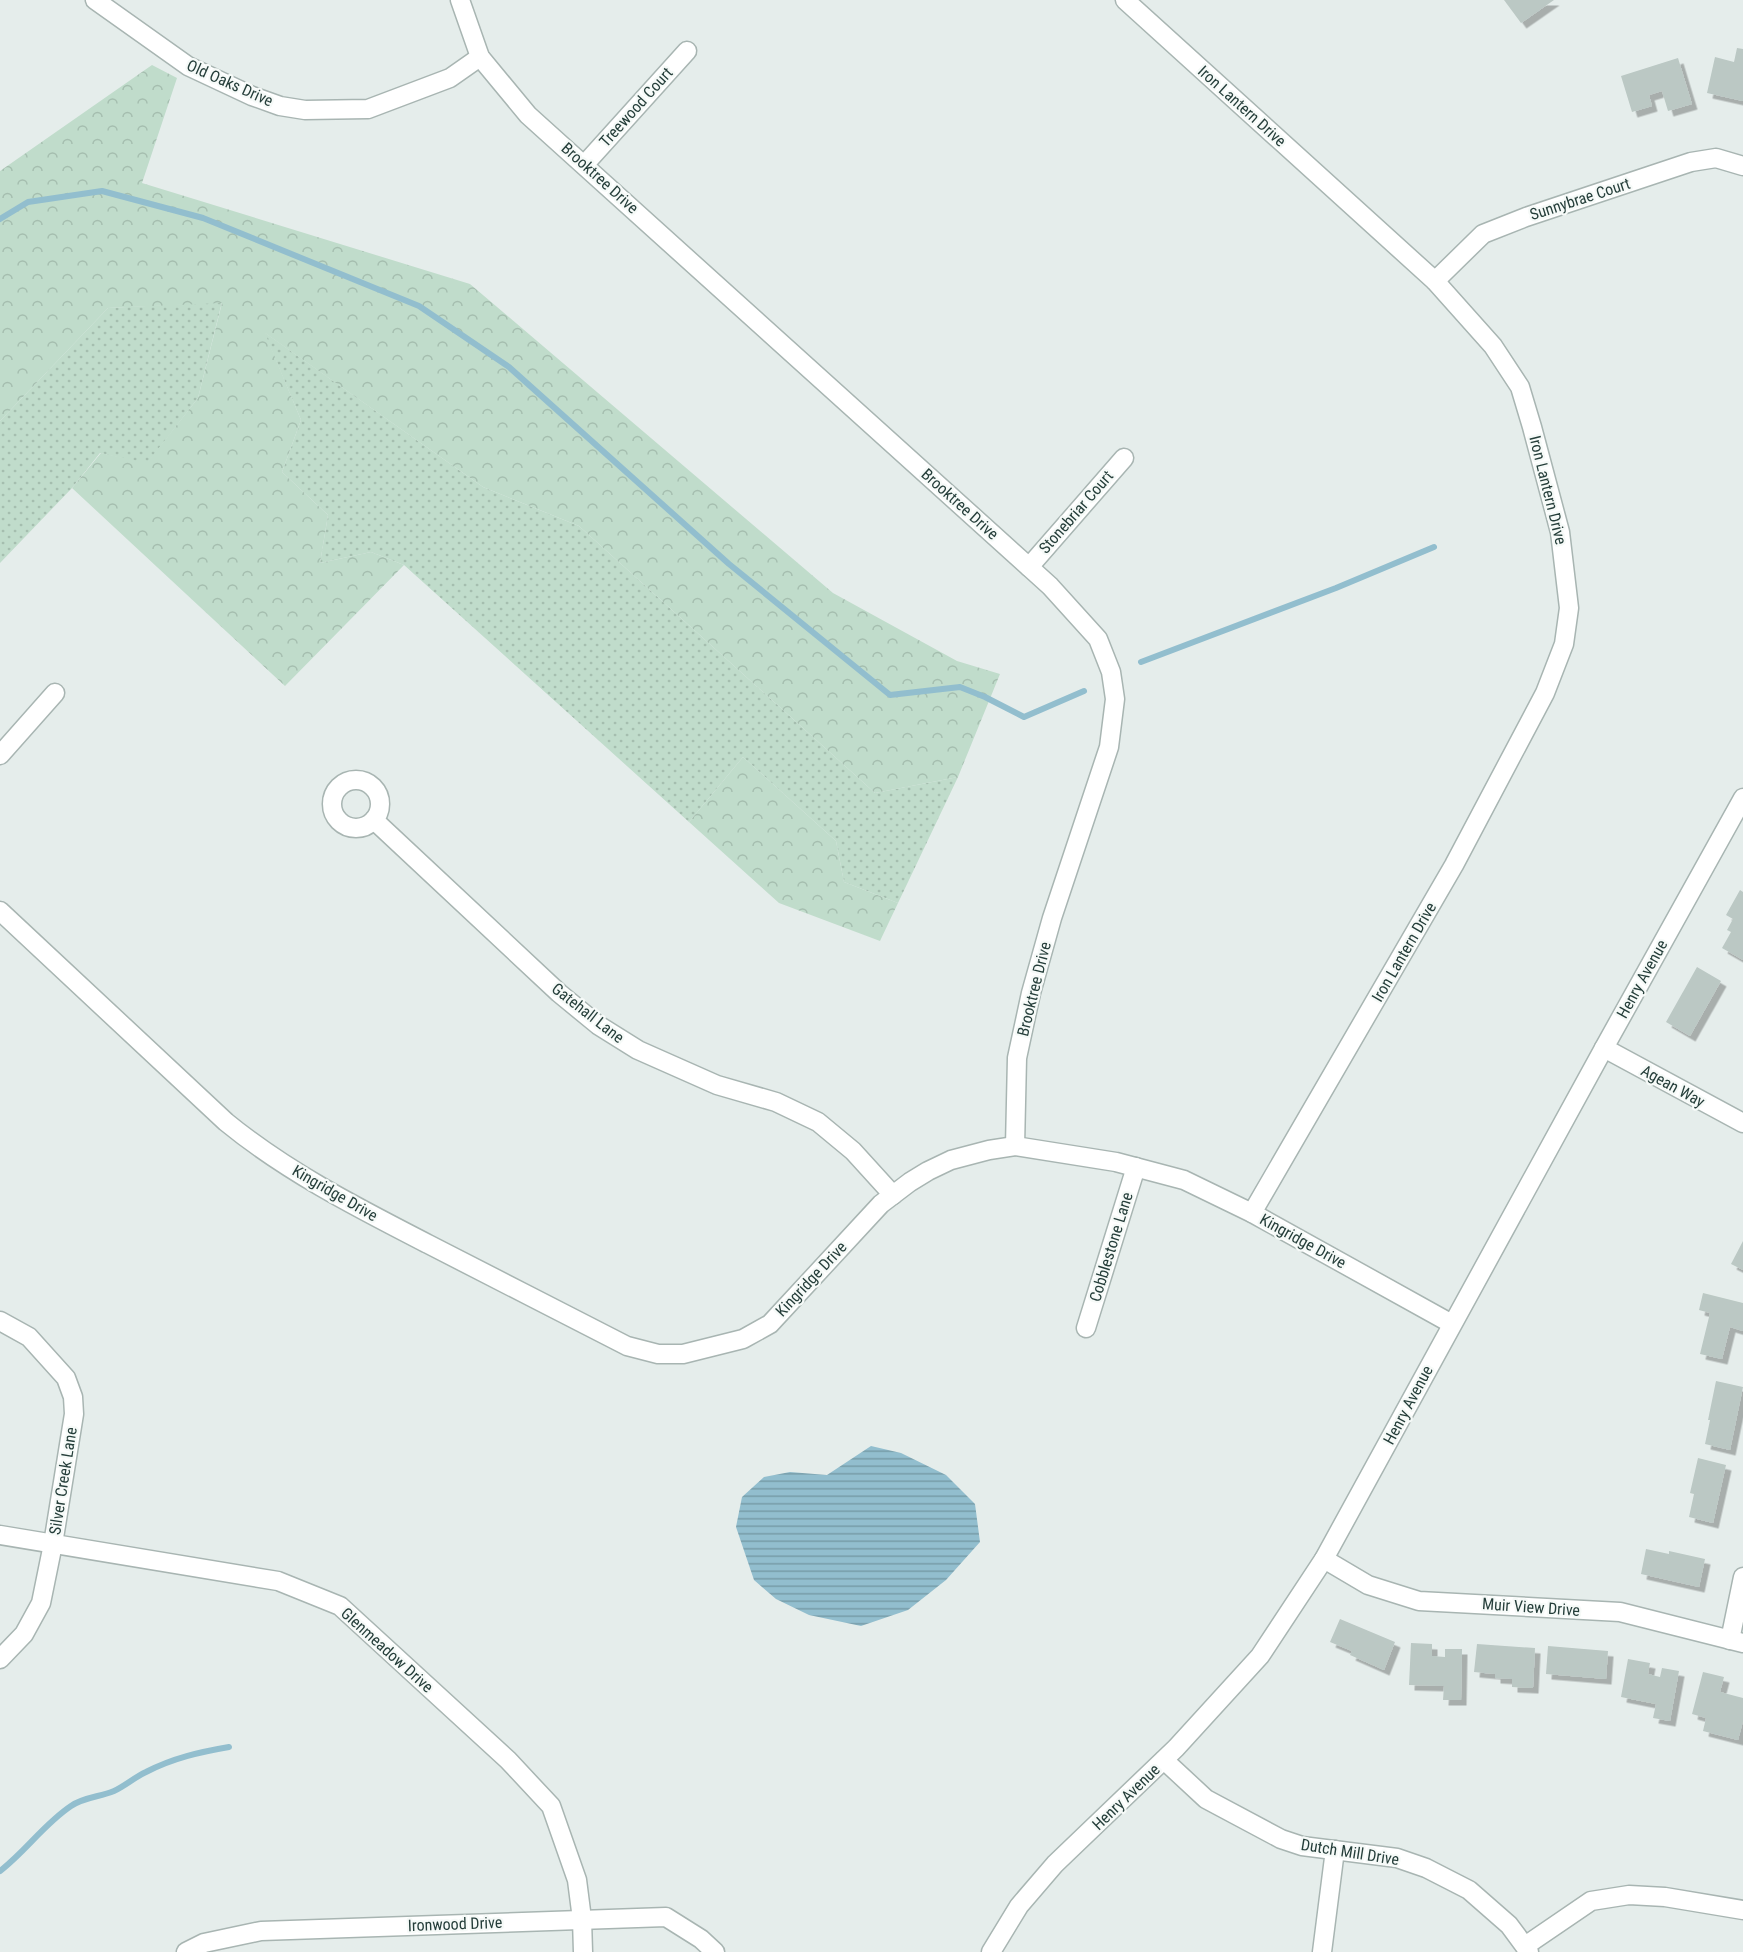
<svg xmlns="http://www.w3.org/2000/svg" width="1743" height="1952" viewBox="0 0 1743 1952" font-family="'Roboto Condensed',sans-serif">
<style>
.green{fill:url(#green-dots)}
.forest{fill:url(#forest-crowns)}
.water{fill:url(#water-rules)}
.lines{fill:none;stroke-linecap:round;stroke-linejoin:round}
.stream{stroke:#92bece;stroke-width:6}
.building{fill:#bbc8c4;filter:url(#shadow)}
.minor-casing{stroke:#a8b5b2;stroke-width:21}
.minor{stroke:#fff;stroke-width:18}
.labels{text-anchor:middle;dominant-baseline:central;stroke-width:4.5;stroke-linejoin:round;paint-order:stroke}
.street-label{font-size:16px;fill:#253e3a;stroke:#f6faf8}
</style>
<defs>
<pattern id="green-dots" width="8" height="8" patternUnits="userSpaceOnUse" patternTransform="scale(1.5)"><rect width="8" height="8" fill="#c0dccb"/><path d="M2 2h.1M6 6h.1" fill="none" stroke="#a5beaf" stroke-width="1.8" stroke-linecap="round"/></pattern>
<pattern id="forest-crowns" width="20" height="18" patternUnits="userSpaceOnUse" patternTransform="scale(1.5)"><rect width="20" height="18" fill="#c0dccb"/><path d="M2 6a3 3 0 1 1 6 0M12 15a3 3 0 1 1 6 0" fill="none" stroke="#a5beaf"/></pattern>
<pattern id="water-rules" width="6" height="5" patternUnits="userSpaceOnUse" patternTransform="scale(1.5)"><rect width="6" height="5" fill="#92bece"/><path d="M0 2.5h6" fill="none" stroke="#779ca8"/></pattern>
<filter id="shadow"><feDropShadow dx="5.5" dy="5.5" stdDeviation="0" flood-color="#0004"/></filter>
</defs>
<rect width="100%" height="100%" fill="#e5edeb"/>
<g class="green">
<path d="M222 302 198 398 147 464 100 453 72 488 0 563V421L108 308Z"/>
<path d="M264 332 483 487 579 526 875 793 958 777 898 903 844 882 836 841 743 757 689 822 404 565 371 552 320 563 328 515 282 472 301 420Z"/>
</g>
<g class="forest">
<path d="M152 65 177 78 142 183 470 284 833 593 957 661 1000 674 958 777 875 793 579 526 483 487 265 333 301 420 282 472 328 515 320 563 371 552 404 565 285 686 72 488 101 453 147 463 198 398 222 303 108 308 0 421V171Z"/>
<path d="M743 757 836 841 844 882 898 903 880 941 779 903 689 822Z"/>
</g>
<path class="water" d="M871 1446 901 1453 946 1475 975 1504 980 1542 946 1580 908 1610 861 1626 809 1615 776 1599 754 1580 736 1527 742 1497 764 1477 790 1472 827 1475Z"/>
<g class="lines">
<g class="stream">
<path d="M0 219 28 202 102 191 203 218 419 306 509 367 729 564 890 695 960 687 985 697 1024 717 1084 691"/>
<path d="M1141 662 1336 588 1434 547"/>
<path d="M0 1871C26 1851 44 1824 71 1806 84 1797 100 1797 114 1791 125 1786 135 1777 146 1772 173 1758 200 1752 229 1747"/>
</g>
</g>
<g class="building">
<path d="M1504 0H1554L1521 23Z"/>
<path d="M1737 48 1743 49V101L1707 93 1715 57 1734 62Z"/>
<path d="M1678 58 1692 104 1668 111 1662 91 1649 95 1652 106 1632 112 1621 76Z"/>
<path d="M1740 890 1743 892V960L1722 948 1731 932 1727 930 1733 919 1726 915Z"/>
<path d="M1697 967 1721 981 1690 1036 1666 1022Z"/>
<path d="M1743 1241V1270L1731 1264Z"/>
<path d="M1703 1293 1743 1303V1331L1730 1327 1722 1359 1700 1354 1710 1313 1699 1310Z"/>
<path d="M1716 1381 1743 1387 1730 1450 1705 1444 1710 1420H1708Z"/>
<path d="M1698 1458 1726 1465 1713 1523 1689 1517 1694 1494 1690 1493Z"/>
<path d="M1646 1549 1669 1554V1551L1705 1559 1699 1587 1641 1574Z"/>
<path d="M1340 1619 1395 1642 1384 1670 1350 1655 1352 1651 1330 1642Z"/>
<path d="M1411 1643 1432 1644V1656L1445 1657V1649H1462L1461 1700H1443L1444 1686 1409 1685Z"/>
<path d="M1477 1644 1535 1648 1533 1688 1512 1687V1679L1495 1678V1674L1474 1672Z"/>
<path d="M1548 1646 1608 1651 1606 1679 1546 1674Z"/>
<path d="M1628 1659 1650 1663 1648 1674 1660 1677 1662 1668 1679 1671 1670 1721 1653 1718 1656 1704 1621 1697Z"/>
<path d="M1703 1672 1724 1677 1720 1692 1743 1698V1721L1738 1740 1703 1731 1706 1718 1692 1714Z"/>
</g>
<g class="lines">
<g class="minor-casing">
<g id="minor">
<path d="M95 0 188 66 252 96 280 106 305 110 368 109 450 78 480 57"/>
<path d="M460 0 480 57 528 115 1029 567 1050 586 1098 639 1111 672 1115 699 1109 747 1052 918 1031 993 1017 1058 1015 1146"/>
<path d="M1125 0 1435 281 1493 346 1520 387 1532 427 1560 532 1569 608 1564 644 1545 693 1454 865 1252 1213"/>
<path d="M585 164 687 51"/>
<path d="M1435 281 1483 234 1526 217 1691 162 1716 158 1743 166"/>
<path d="M1029 567 1124 458"/>
<path d="M0 755 55 693"/>
<circle cx="356" cy="804" r="24"/>
<path d="M374 820 559 993 598 1025 638 1050 717 1085 776 1102 818 1122 853 1151 893 1195"/>
<path d="M0 911 226 1122C287 1172 358 1208 428 1244 494 1278 561 1312 627 1346L658 1354H683L743 1339 770 1324 881 1204 910 1182 928 1171 951 1160 989 1150 1015 1146 1116 1162 1184 1180 1252 1213 1452 1324"/>
<path d="M1604 1048 1743 1123"/>
<path d="M0 1321 29 1337 66 1378 73 1397 74 1414 53 1544 41 1603 24 1634 0 1659"/>
<path d="M1086 1328 1136 1167"/>
<path d="M0 1535 278 1581 340 1606 508 1760 551 1806 577 1880 582 1919 583 1952"/>
<path d="M1324 1559 1368 1585 1419 1601 1620 1612 1743 1643"/>
<path d="M1730 1640 1743 1577"/>
<path d="M1164 1760 1206 1799 1281 1839 1302 1846 1397 1858 1426 1868 1469 1890 1509 1925 1529 1952"/>
<path d="M1525 1946 1591 1901 1629 1895 1665 1897 1743 1910"/>
<path d="M186 1952 204 1943 261 1931 666 1917 701 1939 715 1952"/>
<path d="M991 1952 1019 1906 1055 1864 1176 1748 1260 1656 1324 1559 1604 1048 1743 798"/>
<path d="M1322 1952 1335 1850"/>
</g>
</g>
<use href="#minor" class="minor"/>
</g>
<g class="labels">
<g class="street-label">
<text transform="translate(230 83) rotate(24)">Old Oaks Drive</text>
<text transform="translate(1242 106) rotate(42)">Iron Lantern Drive</text>
<text transform="translate(636 107) rotate(-48)">Treewood Court</text>
<text transform="translate(600 178) rotate(42)">Brooktree Drive</text>
<text transform="translate(1580 199) rotate(-18)">Sunnybrae Court</text>
<text transform="translate(1548 490) rotate(76)">Iron Lantern Drive</text>
<text transform="translate(960 504) rotate(42)">Brooktree Drive</text>
<text transform="translate(1076 512) rotate(-49)">Stonebriar Court</text>
<text transform="translate(1404 952) rotate(-60)">Iron Lantern Drive</text>
<text transform="translate(1642 979) rotate(-61)">Henry Avenue</text>
<text transform="translate(1034 989) rotate(-76)">Brooktree Drive</text>
<text transform="translate(588 1013) rotate(38)">Gatehall Lane</text>
<text transform="translate(1673 1086) rotate(29)">Agean Way</text>
<text transform="translate(335 1193) rotate(30)">Kingridge Drive</text>
<text transform="translate(1303 1241) rotate(29)">Kingridge Drive</text>
<text transform="translate(1111 1247) rotate(-73)">Cobblestone Lane</text>
<text transform="translate(811 1279) rotate(-47)">Kingridge Drive</text>
<text transform="translate(1408 1405) rotate(-62)">Henry Avenue</text>
<text transform="translate(63 1481) rotate(-81)">Silver Creek Lane</text>
<text transform="translate(1531 1607) rotate(4)">Muir View Drive</text>
<text transform="translate(387 1650) rotate(42)">Glenmeadow Drive</text>
<text transform="translate(1126 1797) rotate(-44)">Henry Avenue</text>
<text transform="translate(1350 1852) rotate(9)">Dutch Mill Drive</text>
<text transform="translate(455 1924) rotate(-2)">Ironwood Drive</text>
</g>
</g>
</svg>
